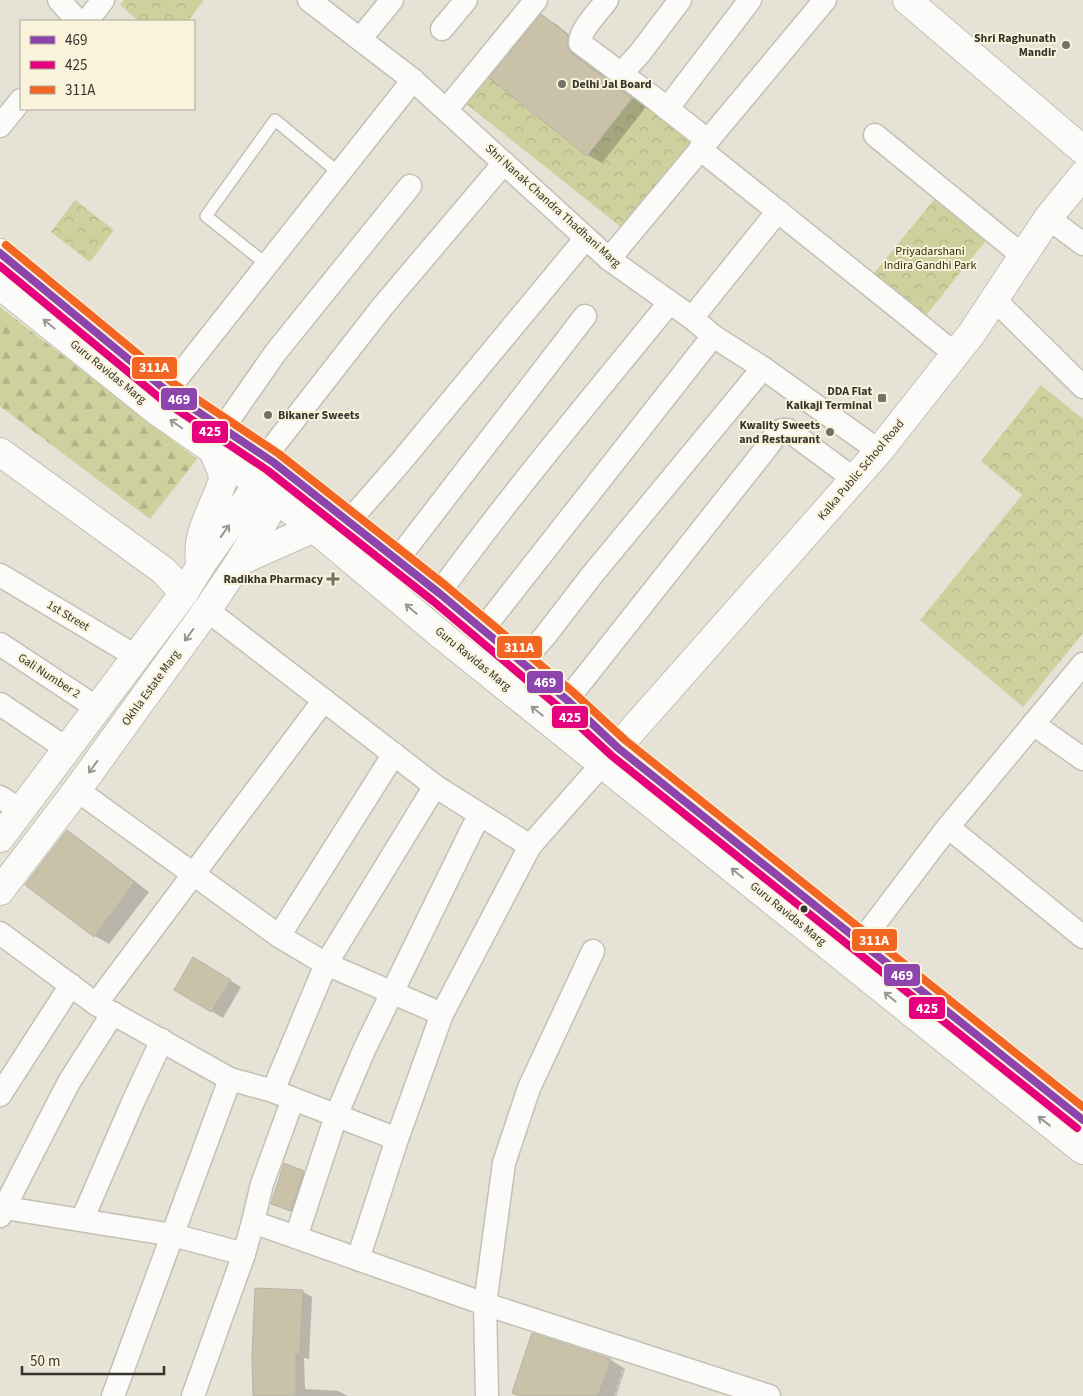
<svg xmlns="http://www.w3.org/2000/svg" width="1083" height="1396" viewBox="0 0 1083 1396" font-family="'Source Sans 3',sans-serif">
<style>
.forest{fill:url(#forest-firs)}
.park{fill:url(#park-crowns)}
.shadow{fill:#0003}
.building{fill:#c9c2a9;stroke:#b5b2a8}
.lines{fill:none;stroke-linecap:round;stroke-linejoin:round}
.lane-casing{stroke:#c3c0b6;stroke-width:14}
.street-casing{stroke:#c3c0b6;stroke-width:25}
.secondary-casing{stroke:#c3c0b6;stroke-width:30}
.path{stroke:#c6c5c1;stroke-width:3;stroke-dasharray:5 2.5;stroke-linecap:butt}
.lane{stroke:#fbfbf9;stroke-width:11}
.street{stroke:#fbfbf9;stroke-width:22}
.secondary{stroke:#fbfbf9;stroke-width:28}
.bus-1-casing{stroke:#f9f3dc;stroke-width:11}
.bus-2-casing{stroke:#f9f3dc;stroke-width:11}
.bus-3-casing{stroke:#f9f3dc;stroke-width:11}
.bus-1{stroke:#8e44ad;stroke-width:8}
.bus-2{stroke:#e5007d;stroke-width:8}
.bus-3{stroke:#f26522;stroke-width:8}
.oneway{stroke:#989892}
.poi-dot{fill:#747166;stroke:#f9f3dc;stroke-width:2}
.bus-dot{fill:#36342b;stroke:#f9f3dc;stroke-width:2}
.labels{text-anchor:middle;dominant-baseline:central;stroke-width:4;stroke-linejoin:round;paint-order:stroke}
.poi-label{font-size:12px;font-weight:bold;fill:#36342b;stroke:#f9f3dc;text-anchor:end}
.street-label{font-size:12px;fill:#36342b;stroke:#f9f3dc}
.park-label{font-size:12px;fill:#2e3005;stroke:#f9f3dc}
.line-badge{stroke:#f9f3dc;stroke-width:2}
.badge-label{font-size:14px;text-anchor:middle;font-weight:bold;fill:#fff}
</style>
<defs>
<pattern id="forest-firs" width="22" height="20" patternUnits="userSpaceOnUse" patternTransform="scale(1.25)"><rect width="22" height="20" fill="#ced09d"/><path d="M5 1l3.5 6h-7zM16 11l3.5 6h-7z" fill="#b2b387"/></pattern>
<pattern id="park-crowns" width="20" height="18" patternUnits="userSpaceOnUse" patternTransform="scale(1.25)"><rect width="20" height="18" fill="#ced09d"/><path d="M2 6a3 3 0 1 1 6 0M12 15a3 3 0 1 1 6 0" fill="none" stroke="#b2b387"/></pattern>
</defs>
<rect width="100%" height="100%" fill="#e6e2d5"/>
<path class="forest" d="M0 307 197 459 150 519 0 406Z"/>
<g class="park">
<path d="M124 0H204L188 21H139L120 5Z"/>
<path d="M487 76 587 155 638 92 702 143 630 234 465 103Z"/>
<path d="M937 196 988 238 923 319 871 277Z"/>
<path d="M75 200 114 230 90 262 51 232Z"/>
<path d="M1041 385 1083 419V633L1023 707 920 620 1022 495 981 461Z"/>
</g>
<g class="shadow">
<path d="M542 16 556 24 582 45V57L587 63 646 107 602 163 588 155Z"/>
<path d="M67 832 81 840 149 892 109 944 95 936Z"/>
<path d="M194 959 241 987 223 1018 175 989Z"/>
<path d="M304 1172 311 1176 298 1214 272 1203Z"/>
<path d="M302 1291 312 1297 309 1359 304 1358 305 1389 338 1391 348 1396H254Z"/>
<path d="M533 1335 611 1360 625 1369 616 1396H519L513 1392Z"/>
</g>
<g class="building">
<path d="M541 14 568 35V48L572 54 632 98 587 156 489 78Z"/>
<path d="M67 830 135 882 94 937 25 885Z"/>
<path d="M193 957 231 980 211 1012 174 990Z"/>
<path d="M284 1163 304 1171 291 1211 271 1204Z"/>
<path d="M255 1288 303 1290 300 1354H296V1396H253L252 1356Z"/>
<path d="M532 1333 611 1359 598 1396H520L512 1393Z"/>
</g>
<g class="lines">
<g class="lane-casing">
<path id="lane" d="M266 264 206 216 275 120 339 173"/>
</g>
<g class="street-casing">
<g id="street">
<path d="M59 0 78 21"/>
<path d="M309 0 413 80 609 259 692 318 713 336 763 368 879 451"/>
<path d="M607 0C600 10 579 31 580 43L650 95 707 140"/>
<path d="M87 21 103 0"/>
<path d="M442 29 466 0"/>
<path d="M360 39 392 0"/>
<path d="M621 74 640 53 680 0"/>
<path d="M667 109 750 0"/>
<path d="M446 110 536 0"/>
<path d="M0 126 21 100"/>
<path d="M875 135 1023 256"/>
<path d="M700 149 901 310 955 354"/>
<path d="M1048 218 1083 244"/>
<path d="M609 259 825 0"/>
<path d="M994 299 1083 387"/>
<path d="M692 318 778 211"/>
<path d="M167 391 413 80"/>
<path d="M223 428 276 352 410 186"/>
<path d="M265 457 383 306 504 163"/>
<path d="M349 521 399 464 586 238"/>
<path d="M397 560 585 316"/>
<path d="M0 575 137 657"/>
<path d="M439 593C512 493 592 398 670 302"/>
<path d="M207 610 435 786 530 846"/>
<path d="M483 629 713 336"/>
<path d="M0 644 97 708"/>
<path d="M521 663 545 636 592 575 763 368"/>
<path d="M567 700 768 446C774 438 777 428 788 430L854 479"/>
<path d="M0 704 67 749"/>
<path d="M1033 724 1083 759"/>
<path d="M77 790 279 936 326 964 442 1014"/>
<path d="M0 797 21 810"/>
<path d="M948 827 1083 937"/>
<path d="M0 933 96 1004 230 1079 273 1091 397 1139 442 1014 530 846 603 763"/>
<path d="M279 936 394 754"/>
<path d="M860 943 948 827 1083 664"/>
<path d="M96 1004 324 700"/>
<path d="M273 1091 326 964 435 786"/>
<path d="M0 1095 71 985"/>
<path d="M0 1207 173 1235 244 1254"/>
<path d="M0 1216 69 1082 113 1013"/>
<path d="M82 1220 133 1102 162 1040"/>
<path d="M253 1222 262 1184 293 1099"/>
<path d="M296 1237 336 1116 364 1050 479 815"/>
<path d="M358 1259 397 1139"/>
<path d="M113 1396 230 1079"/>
<path d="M193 1396 244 1254 253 1222 485 1304 769 1396"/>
<path d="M487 1396 485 1304 504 1163 529 1088 593 951"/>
</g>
</g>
<g class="secondary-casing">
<g id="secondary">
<path d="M907 0 1083 150"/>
<path d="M0 253 167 391 273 462 439 593 483 629 521 663 567 700 618 748 1083 1120"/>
<path d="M0 285 157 411 213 450 314 528 439 633 1083 1150"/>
<path d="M0 452 164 571 184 593"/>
<path d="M200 561C196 532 215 506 223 480L222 472 213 450"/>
<path d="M240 561 314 528"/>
<path d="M606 760 879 451 972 333 1048 218 1083 175"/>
<path d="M0 838 184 593 201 565 268 470"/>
<path d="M0 891 77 790 207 610 240 561 286 484"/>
</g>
</g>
<path class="path" d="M615 1396 623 1370"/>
<use href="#lane" class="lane"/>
<use href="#street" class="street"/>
<use href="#secondary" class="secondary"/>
<g class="bus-1-casing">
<path id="bus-1" d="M0 253 167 391 273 462 439 593 567 700 618 748 1083 1120"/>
</g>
<g class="bus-2-casing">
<path id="bus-2" d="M0 266 161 399 267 470 433 601 560 708 612 756 1077 1128"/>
</g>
<g class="bus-3-casing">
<path id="bus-3" d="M6 245 173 383 279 454 445 585 573 692 625 740 1083 1107"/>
</g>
<use href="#bus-1" class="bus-1"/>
<use href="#bus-2" class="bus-2"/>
<use href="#bus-3" class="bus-3"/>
</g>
<defs><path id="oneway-shaft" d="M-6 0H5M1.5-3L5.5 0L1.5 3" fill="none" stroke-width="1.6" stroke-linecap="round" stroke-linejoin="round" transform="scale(1.25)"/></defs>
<g class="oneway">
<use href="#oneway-shaft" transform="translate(49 324) rotate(-141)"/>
<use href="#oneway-shaft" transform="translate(176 424) rotate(-145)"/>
<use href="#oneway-shaft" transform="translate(225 531) rotate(-55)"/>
<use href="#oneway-shaft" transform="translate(411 609) rotate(-140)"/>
<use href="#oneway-shaft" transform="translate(189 635) rotate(126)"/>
<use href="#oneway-shaft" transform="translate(537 711) rotate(-141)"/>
<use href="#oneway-shaft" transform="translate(93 767) rotate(126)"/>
<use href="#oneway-shaft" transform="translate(737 873) rotate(-141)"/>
<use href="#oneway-shaft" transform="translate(890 997) rotate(-141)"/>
<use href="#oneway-shaft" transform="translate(1044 1121) rotate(-142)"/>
</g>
<g class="poi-dot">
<circle cx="1066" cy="45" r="5"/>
<circle cx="562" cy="84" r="5"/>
<rect x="877" y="393" width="10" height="10" rx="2.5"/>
<circle cx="268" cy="415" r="5"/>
<circle cx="830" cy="432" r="5"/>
<path d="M330.5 571.5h5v5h5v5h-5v5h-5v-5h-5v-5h5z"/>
</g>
<circle class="bus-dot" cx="804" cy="909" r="4.5"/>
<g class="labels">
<g class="poi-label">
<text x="1056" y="38">Shri Raghunath<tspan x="1056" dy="14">Mandir</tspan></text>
<text x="572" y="84" text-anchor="start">Delhi Jal Board</text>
<text x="872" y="391">DDA Flat<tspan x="872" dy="14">Kalkaji Terminal</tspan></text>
<text x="278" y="415" text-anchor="start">Bikaner Sweets</text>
<text x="820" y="425">Kwality Sweets<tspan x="820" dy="14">and Restaurant</tspan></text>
<text x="323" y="579">Radikha Pharmacy</text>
</g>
<g class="street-label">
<text transform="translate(553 206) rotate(42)">Shri Nanak Chandra Thadhani Marg</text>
<text transform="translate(108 372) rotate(39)">Guru Ravidas Marg</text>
<text transform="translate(861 470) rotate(-50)">Kalka Public School Road</text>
<text transform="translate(68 616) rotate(31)">1st Street</text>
<text transform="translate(473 659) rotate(39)">Guru Ravidas Marg</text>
<text transform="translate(49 676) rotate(33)">Gali Number 2</text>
<text transform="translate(151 688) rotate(-54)">Okhla Estate Marg</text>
<text transform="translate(788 914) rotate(39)">Guru Ravidas Marg</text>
</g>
<g class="park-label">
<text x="930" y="251">Priyadarshani<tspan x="930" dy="14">Indira Gandhi Park</tspan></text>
</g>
</g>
<g class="line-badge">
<rect x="131" y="356" width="47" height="24" rx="5" fill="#f26522"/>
<rect x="160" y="387" width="38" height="24" rx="5" fill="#8e44ad"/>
<rect x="191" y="420" width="38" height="24" rx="5" fill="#e5007d"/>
<rect x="496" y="635" width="47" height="24" rx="5" fill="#f26522"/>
<rect x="526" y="670" width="38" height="24" rx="5" fill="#8e44ad"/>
<rect x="551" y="705" width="38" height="24" rx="5" fill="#e5007d"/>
<rect x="851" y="928" width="47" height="24" rx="5" fill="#f26522"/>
<rect x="883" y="963" width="38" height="24" rx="5" fill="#8e44ad"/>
<rect x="908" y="996" width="38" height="24" rx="5" fill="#e5007d"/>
</g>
<g class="badge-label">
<text x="154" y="372">311A</text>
<text x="179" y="404">469</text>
<text x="210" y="436">425</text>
<text x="519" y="652">311A</text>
<text x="545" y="687">469</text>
<text x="570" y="722">425</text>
<text x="874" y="945">311A</text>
<text x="902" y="980">469</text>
<text x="927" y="1013">425</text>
</g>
<rect x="20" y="20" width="175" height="90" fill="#f9f3dc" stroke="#aba795"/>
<rect x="30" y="36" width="25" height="8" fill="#8e44ad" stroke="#aba795"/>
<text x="65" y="45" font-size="15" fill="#36342b">469</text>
<rect x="30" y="61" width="25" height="8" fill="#e5007d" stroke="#aba795"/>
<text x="65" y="70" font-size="15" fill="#36342b">425</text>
<rect x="30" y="86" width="25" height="8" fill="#f26522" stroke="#aba795"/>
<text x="65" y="95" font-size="15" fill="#36342b">311A</text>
<path d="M22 1366v8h142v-8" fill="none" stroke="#36342b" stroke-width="2.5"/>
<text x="30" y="1366" font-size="15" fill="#36342b" stroke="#f9f3dc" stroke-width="4" paint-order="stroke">50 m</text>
</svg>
